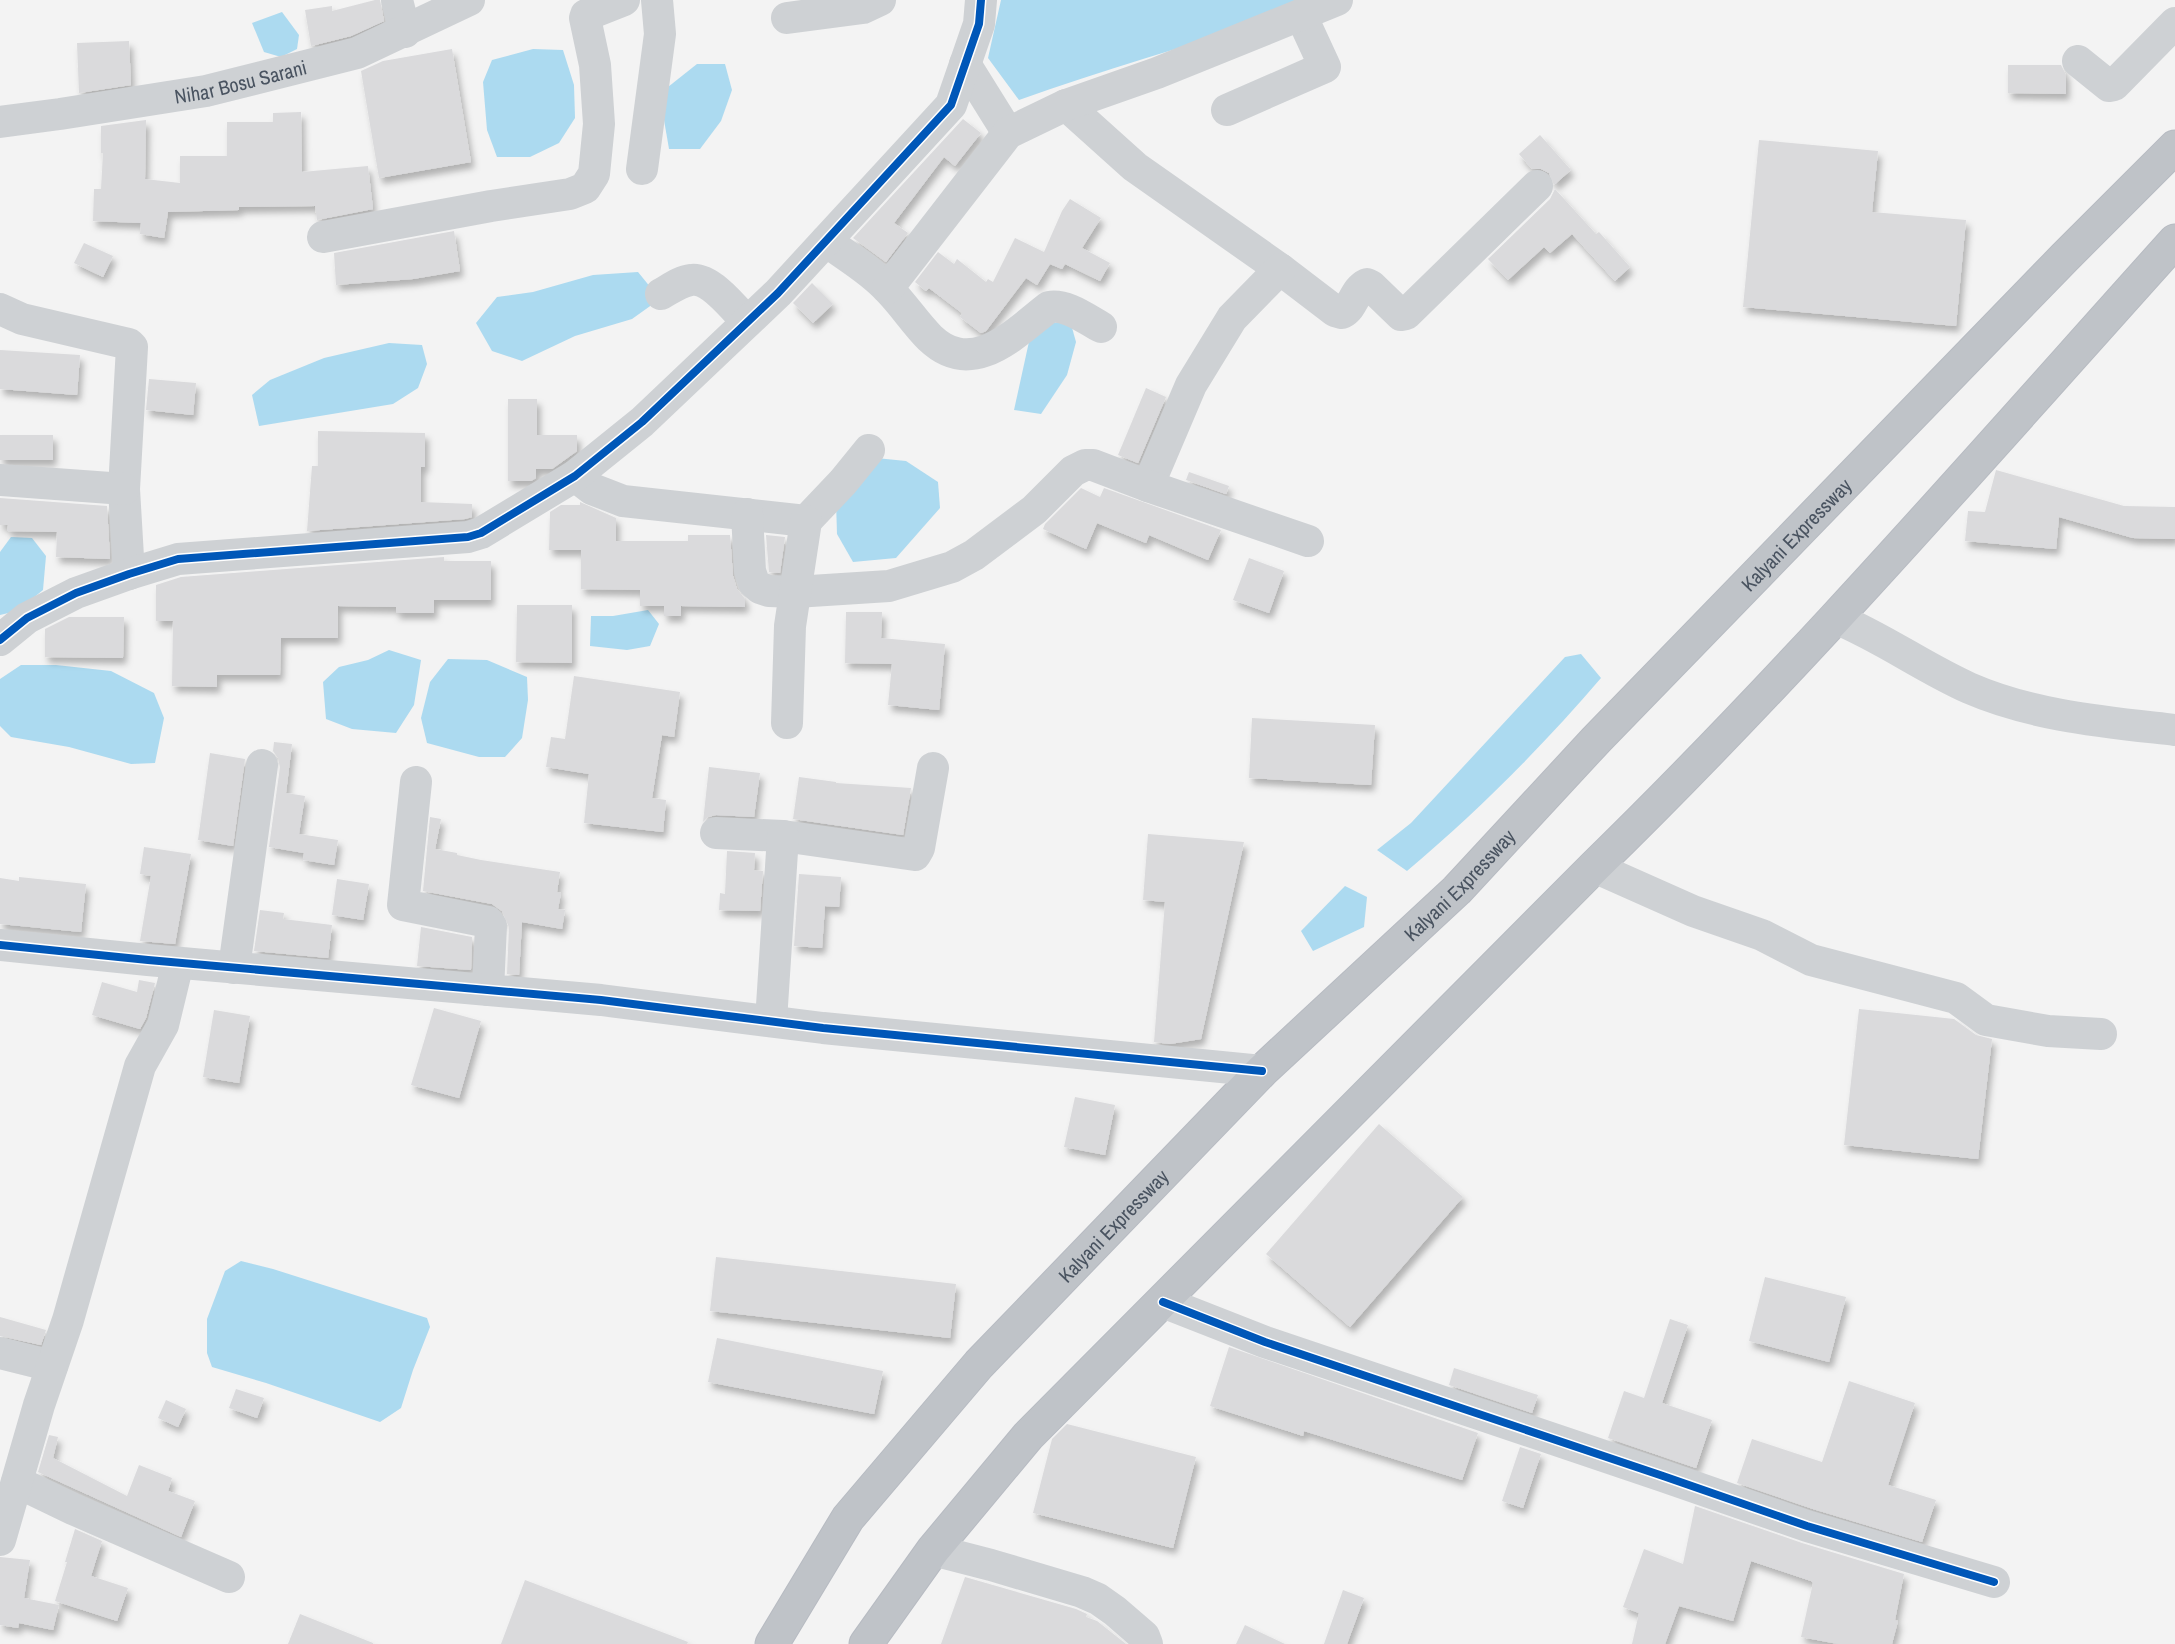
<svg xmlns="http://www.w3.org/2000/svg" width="2175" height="1644" viewBox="0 0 2175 1644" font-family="'Archivo Narrow',sans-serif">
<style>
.water{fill:#acdaf0}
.building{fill:#dadadc;filter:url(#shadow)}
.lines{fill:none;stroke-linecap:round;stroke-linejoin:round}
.highway-casing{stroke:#b7bbc2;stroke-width:35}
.minor{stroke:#ced1d4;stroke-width:32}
.highway{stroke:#bfc3c8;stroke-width:33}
.cycleway-casing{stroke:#fff;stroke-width:11}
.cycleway{stroke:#0057b8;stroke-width:8}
.labels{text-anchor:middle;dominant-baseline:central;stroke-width:6;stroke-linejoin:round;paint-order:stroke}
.street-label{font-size:20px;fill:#495360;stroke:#fff}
</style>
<defs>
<filter id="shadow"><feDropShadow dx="3.5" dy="6" stdDeviation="3" flood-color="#0004"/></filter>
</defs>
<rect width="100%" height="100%" fill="#f3f3f3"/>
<g class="water">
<path d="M1001 0H1318C1220 39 1118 64 1019 100L988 58Z"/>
<path d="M282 12 299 35 297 49 281 57 264 52 252 23Z"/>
<path d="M533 49 563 50 574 85 575 118 559 143 530 157H497L487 130 483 82 492 60Z"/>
<path d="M697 64H725L732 90 721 121 700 149H669L663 114 668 87Z"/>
<path d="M638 272 660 299 632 319 575 336 522 361 492 351 476 323 497 297 533 292 593 275Z"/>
<path d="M1049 322 1071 324 1076 342 1067 375 1041 414 1014 410 1030 337Z"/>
<path d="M389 343 422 345 427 364 418 388 393 404 259 426 252 395 270 380 324 358Z"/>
<path d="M876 458 906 461 938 482 940 508 896 558 853 562 837 534 836 501Z"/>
<path d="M11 537 32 538 46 556 43 590 17 611 0 615V552Z"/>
<path d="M648 610 659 624 650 646 627 650 590 646 591 616H613Z"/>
<path d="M389 650 421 660 414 705 396 733 352 729 326 719 323 682 339 667 368 660Z"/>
<path d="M1581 654 1601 678C1542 747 1477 812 1407 871L1377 850 1411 823 1565 657Z"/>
<path d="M448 659 487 660 527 677 528 700 522 738 505 757H479L427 743 421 718 430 682Z"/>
<path d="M21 665H56L111 671 154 693 164 718 155 763 131 764 69 747 11 737 0 726V679Z"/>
<path d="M1345 886 1367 897 1364 927 1313 951 1301 931Z"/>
<path d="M241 1261 273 1269 427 1318 430 1327 413 1370 401 1408 380 1422 266 1383 212 1367 207 1353V1319L225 1271Z"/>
</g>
<g class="building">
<path d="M375 0H380L384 21 351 36 311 46 305 10 332 6V11Z"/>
<path d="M129 41 131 85 79 93 77 43Z"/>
<path d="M452 49 471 162 379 178 361 71 383 61Z"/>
<path d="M2008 65H2061L2066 75V94L2008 93Z"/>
<path d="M301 112 302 172 368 166 373 209 317 220 315 206 239 207V210L168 212 164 238 140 234 141 223 93 221 94 189H101L103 153H101V126L146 120 145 179 180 183V156H227V122H273V113Z"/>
<path d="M963 119 981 133 955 166 944 157 894 223 908 233 886 262 853 238Z"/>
<path d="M1540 135 1571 170 1554 185 1549 173 1541 169H1532L1519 154Z"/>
<path d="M1759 140 1878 151 1872 212 1966 220 1956 326 1743 307Z"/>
<path d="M1555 189 1596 234 1599 232 1630 267 1615 281 1572 234 1550 253 1544 247 1508 280 1488 259 1550 199Z"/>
<path d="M1070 199 1101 218 1082 248 1110 263 1100 281 1065 264 1062 269 1050 264 1037 285 1026 278 986 331 981 333 960 317 962 313 929 288 926 291 915 282 938 252 954 264 957 259 986 282 988 279 993 282 1015 238 1044 252 1062 211Z"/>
<path d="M454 231 460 271 413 279 336 285 334 253Z"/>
<path d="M84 243 113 256 103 277 74 263Z"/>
<path d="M812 283 833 304 813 323 793 303Z"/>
<path d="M0 350 80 355 77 395 0 389Z"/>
<path d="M149 379 196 383 193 415 146 410Z"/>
<path d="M1146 388 1166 397 1138 463 1118 455Z"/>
<path d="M508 399H537V435H577V451L552 469H536V478L531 481H508Z"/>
<path d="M318 431 425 433V467H421V502L472 504V517L465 519 307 531 312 466H318Z"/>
<rect x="0" y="435" width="53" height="25"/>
<path d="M1996 470 2124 506 2175 507V539L2133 538 2059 517 2056 549 1965 541 1968 511 1985 512Z"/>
<path d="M1189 472 1229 486 1226 494 1186 480Z"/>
<path d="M1081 488 1100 497 1104 488 1221 530 1208 560 1149 535 1146 543 1097 523 1086 549 1043 529 1045 524Z"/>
<path d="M0 498 107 506 110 559 56 557 57 532 7 531 8 525H0Z"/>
<path d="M580 502 616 518V541H688V535H730L733 576 737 589 745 599V607L681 606V616H664V606H640V590L581 589V550H549L550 512 561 505H580Z"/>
<path d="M766 535 785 537 780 573 769 572Z"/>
<path d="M444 557V561H491V600H434V613H396V607L338 606V638H281L280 675H217V687L172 686 173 621H156V585L181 577Z"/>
<path d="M1249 558 1284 571 1269 613 1233 600Z"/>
<path d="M517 605H572V663L516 662Z"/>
<path d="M846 612H882L881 638 945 644 939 710 888 705 892 664 845 663Z"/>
<path d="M69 617H124L123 658 45 657V629Z"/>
<path d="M574 676 680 692 674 737 662 735 652 798 666 800 663 832 584 823 589 774 546 767 551 737 565 739Z"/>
<path d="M1252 718 1375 725 1371 785 1249 778Z"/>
<path d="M274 742 292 744 286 793 305 796 299 834 338 840 334 865 303 860 304 853 269 847 280 767 278 758 273 751Z"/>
<path d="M210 753 245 759 233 846 198 840Z"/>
<path d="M709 767 760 773 754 817 716 815 708 817 703 822Z"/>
<path d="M799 777 836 782V783L911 788 903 835 793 819Z"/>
<path d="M430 817 441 819 435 849 457 853V855L481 860 560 872 557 892 561 893 558 909 565 910 562 929 522 922 519 975 507 974 509 927 502 911 492 904 423 891Z"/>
<path d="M1148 834 1244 842 1201 1039 1170 1044 1154 1042 1165 902 1143 900Z"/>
<path d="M144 847 191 854 175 944 140 941 151 876 140 874Z"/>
<path d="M727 851 755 853 754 870 763 871 760 911 719 910 720 893 725 894Z"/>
<path d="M799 874 841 877 839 907 825 906 822 948 794 946Z"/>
<path d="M19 877 86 884 81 932 0 924V878L19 881Z"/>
<path d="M337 879 369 884 363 920 332 915Z"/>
<path d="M260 910 284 913 283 919 332 925 328 958 254 951Z"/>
<path d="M421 927 472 937 471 970 417 966Z"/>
<path d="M139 980 155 983 146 1018 140 1029 92 1015 102 982 137 992Z"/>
<path d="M434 1008 481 1021 459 1098 411 1085Z"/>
<path d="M1859 1009 1954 1019 1976 1035 1992 1039 1978 1159 1844 1145Z"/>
<path d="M214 1010 250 1016 239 1083 203 1077Z"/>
<path d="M1075 1097 1115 1105 1105 1155 1064 1147Z"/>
<path d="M1379 1124 1463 1197 1350 1327 1266 1254Z"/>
<path d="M716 1257 956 1284 950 1338 710 1311Z"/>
<path d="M1765 1277 1846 1297 1829 1362 1749 1341Z"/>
<path d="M0 1317 46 1330 41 1345 0 1336Z"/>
<path d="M1670 1319 1688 1325 1662 1403 1712 1420 1696 1468 1608 1438 1624 1391 1644 1398Z"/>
<path d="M717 1338 883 1371 874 1414 708 1382Z"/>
<path d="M1229 1347 1478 1433 1462 1480 1304 1431 1303 1436 1210 1406Z"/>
<path d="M1454 1368 1538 1395 1532 1413 1449 1385Z"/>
<path d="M1849 1381 1915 1403 1888 1485 1936 1500 1922 1542 1813 1509 1737 1483 1752 1439 1822 1462Z"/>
<path d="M236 1389 264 1398 257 1418 229 1408Z"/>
<path d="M166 1400 186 1409 178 1427 158 1418Z"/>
<path d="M1067 1424 1196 1457 1173 1548 1033 1513 1052 1439Z"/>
<path d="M49 1435 58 1437 53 1458 127 1496 139 1465 172 1478 168 1491 195 1501 181 1537 38 1472Z"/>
<path d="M1520 1447 1541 1454 1523 1508 1502 1501Z"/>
<path d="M1695 1506 1802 1543 1904 1574 1895 1620 1898 1621 1892 1644H1838L1801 1637 1813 1583 1811 1581 1751 1561 1733 1621 1679 1606 1665 1644H1632L1639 1613 1623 1607 1644 1549 1683 1564Z"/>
<path d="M75 1529 102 1541 91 1576 128 1588 117 1621 55 1601 67 1562H65Z"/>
<path d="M0 1557 30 1560 24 1598 59 1605 53 1630 19 1623 18 1628 0 1625Z"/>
<path d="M965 1577 1076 1609 1087 1614 1086 1617 1097 1621 1126 1644H941Z"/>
<path d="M525 1580 688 1642 687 1644H501Z"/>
<path d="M1343 1590 1364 1598 1347 1644H1324Z"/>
<path d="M300 1614 373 1643V1644H288Z"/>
<path d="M1245 1625 1285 1644H1236Z"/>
</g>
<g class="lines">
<g class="highway-casing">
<g id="highway">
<path id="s2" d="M772 1644 848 1518 979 1364 1262 1071 1457 890 1596 740 2065 257 2175 147"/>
<path d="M866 1644 933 1550 1028 1436 1594 867C1798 668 1985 452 2175 241"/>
</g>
</g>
<g class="minor">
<path d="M397 0 405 32"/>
<path d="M787 18 863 8 880 0"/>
<path d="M2078 61 2109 86 2114 85 2175 23"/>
<path d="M965 64 1008 133"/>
<path d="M1066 105 1135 167 1280 269 1335 311 1342 313C1354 307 1354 290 1367 284L1371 286 1401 315 1406 314 1537 186"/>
<path d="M1227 110 1325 67 1301 15"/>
<path id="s1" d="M0 122 60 114 206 91 357 53 469 0"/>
<path d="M642 169 660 34 657 0"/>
<path d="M323 237 491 206 570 194 585 188 594 174 599 124 595 65 585 18 586 15 624 0"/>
<path d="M826 241C846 256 871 270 888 289 903 304 915 323 930 338 973 379 1015 333 1049 307 1067 304 1086 319 1101 327"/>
<path d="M888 288 1008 133 1066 105 1157 73 1337 0"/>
<path d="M661 294C670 289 681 281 691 280 710 277 735 309 747 322"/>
<path d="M0 309 22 319 129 344 132 347 124 489 129 574"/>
<path d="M575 476 592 489 623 501 806 521 843 482 869 450"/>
<path d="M0 480 124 489"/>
<path d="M1148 486 1191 385 1232 318 1280 269"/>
<path d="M747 514 750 571 754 583 760 588 769 591 795 592 889 586 952 567 974 555 1034 510 1073 471 1085 465H1093L1148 486 1308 541"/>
<path d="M1835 618C1882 637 1922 667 1969 688 2033 716 2106 722 2175 730"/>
<path d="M0 640 27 618 76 593 129 574 178 559 468 537 481 533 575 476 642 422 778 293 951 105 979 24 981 0"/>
<path d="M787 723 790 626 806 521"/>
<path d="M416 782 403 905 488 922 491 926 488 990"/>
<path d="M716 833 783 836 915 855 919 848 933 768"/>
<path d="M1594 867 1693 911 1762 935 1811 960 1956 998 1986 1020 2048 1031 2101 1034"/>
<path d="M0 945 148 960 601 1000 823 1028 1262 1071"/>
<path d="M234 968 262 765"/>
<path d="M771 1021 783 836"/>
<path d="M1163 1302 1265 1342 1663 1476 1807 1526 1994 1582"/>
<path d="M0 1353 52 1366"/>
<path d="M17 1482 73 1509 229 1577"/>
<path d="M0 1540 39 1405 68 1320 140 1066 163 1025 178 963"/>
<path d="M933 1550 991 1565 1082 1592 1098 1599 1115 1611 1144 1636 1147 1644"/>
</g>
<use href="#highway" class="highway"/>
<g class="cycleway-casing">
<g id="cycleway">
<path d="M0 640 27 618 76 593 129 574 178 559 468 537 481 533 575 476 642 422 778 293 951 105 979 24 981 0"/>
<path d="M0 945 148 960 601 1000 823 1028 1262 1071"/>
<path d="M1163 1302 1265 1342 1663 1476 1807 1526 1994 1582"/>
</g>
</g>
<use href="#cycleway" class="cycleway"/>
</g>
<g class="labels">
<g class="street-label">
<text stroke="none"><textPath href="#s1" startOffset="244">Nihar Bosu Sarani</textPath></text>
<text stroke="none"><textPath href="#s2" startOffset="1514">Kalyani Expressway</textPath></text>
<text stroke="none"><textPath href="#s2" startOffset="1028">Kalyani Expressway</textPath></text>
<text stroke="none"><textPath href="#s2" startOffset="542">Kalyani Expressway</textPath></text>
</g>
</g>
</svg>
